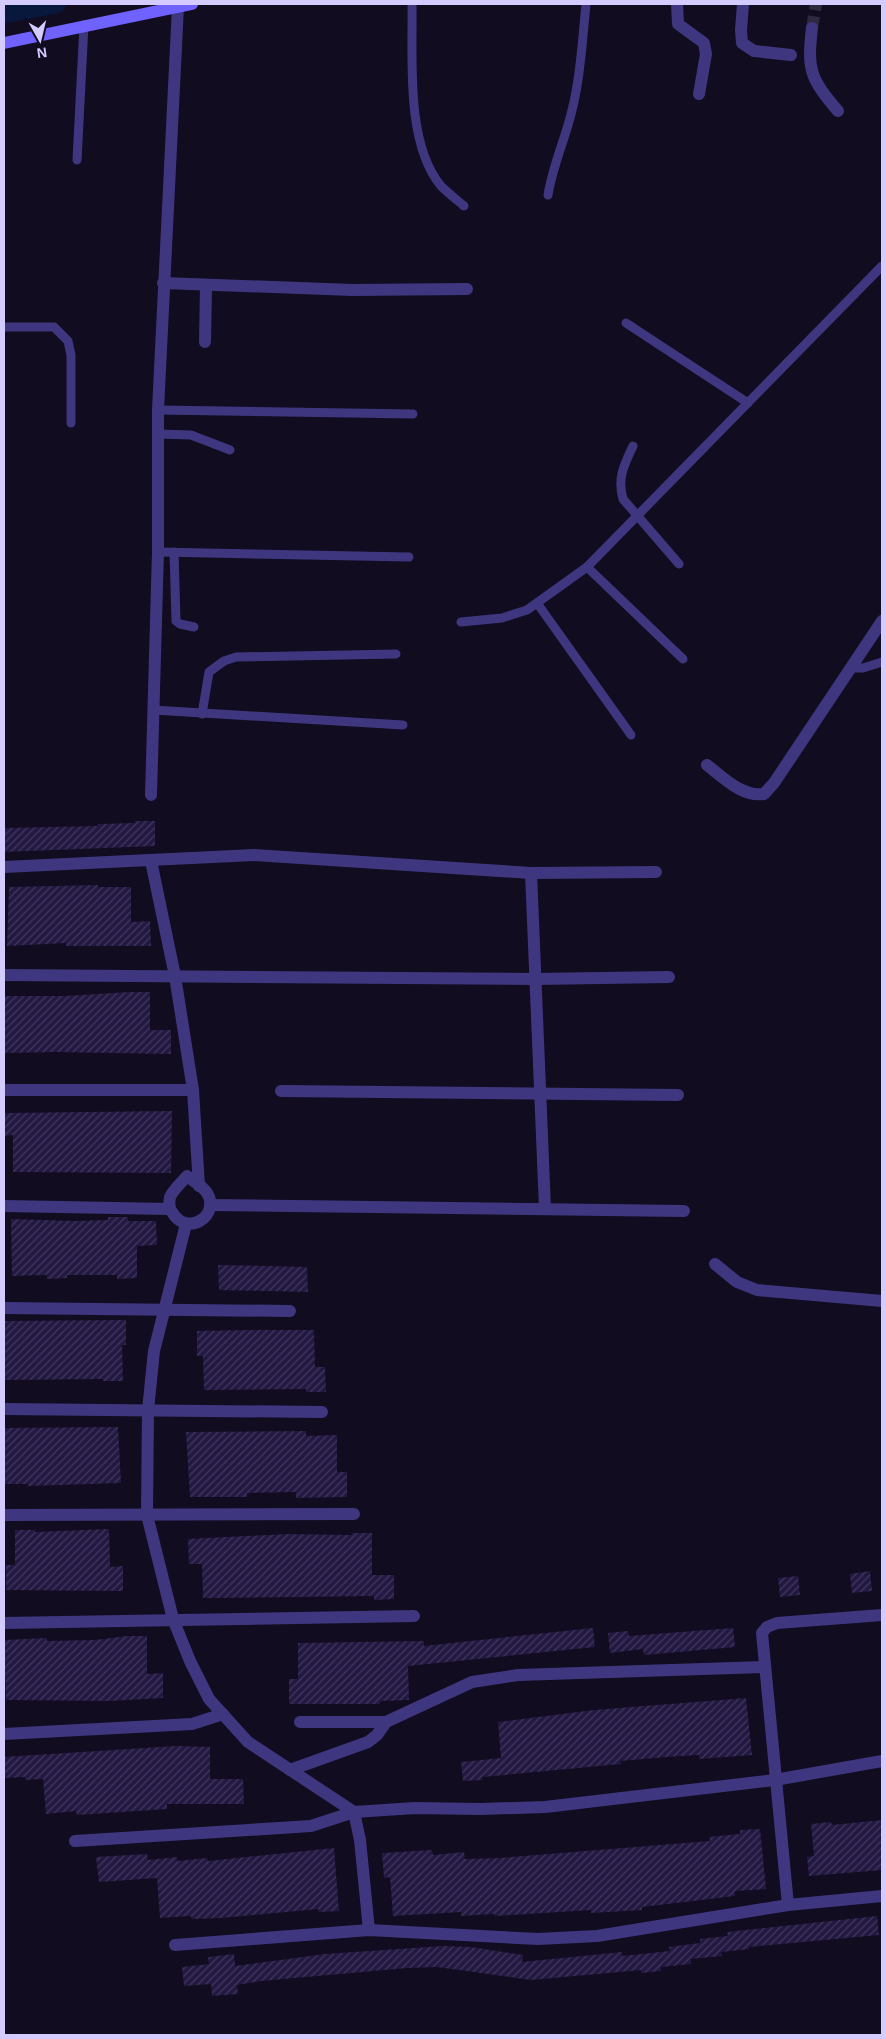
<svg xmlns="http://www.w3.org/2000/svg" width="886" height="2039" viewBox="0 0 886 2039" font-family="Arial,sans-serif">
<style>
.lines{fill:none;stroke-linecap:round;stroke-linejoin:round}
.canal{stroke:#08183d;stroke-width:19}
.building{fill:url(#building-hatch)}
.street-tunnel{stroke:#2e2941;stroke-width:12;stroke-dasharray:12 6;stroke-linecap:butt}
.lane{stroke:#3e377f;stroke-width:9}
.street{stroke:#3e377f;stroke-width:12}
.secondary{stroke:#7062ff;stroke-width:12}
</style>
<defs>
<pattern id="building-hatch" width="6" height="6" patternUnits="userSpaceOnUse" patternTransform="scale(1.25)"><rect width="6" height="6" fill="#231841"/><path d="M-1 1l2-2M0 6l6-6M5 7l2-2" fill="none" stroke="#42385e"/></pattern>
</defs>
<rect width="100%" height="100%" fill="#110c20"/>
<g class="lines">
<path class="canal" d="M4 14 56 4"/>
</g>
<g class="building">
<path d="M135 821H155V846L4 852V828L98 826V824L135 823Z"/>
<path d="M98 885V887H131V922L150 921 151 946H66V943L7 946 9 887Z"/>
<path d="M130 992H150V1030H171V1054L56 1052 4 1053V996H65Z"/>
<path d="M172 1111 171 1173 13 1172V1135L4 1136V1113Z"/>
<path d="M108 1217H128V1221H156L157 1245 137 1246V1278L117 1279V1275H67V1278L47 1279V1275L12 1276 11 1219 76 1221 108 1220Z"/>
<path d="M218 1265 307 1267 308 1292 219 1290Z"/>
<path d="M126 1320V1345H122L123 1381H103V1379L4 1380V1321Z"/>
<path d="M249 1330H314L315 1367H325L326 1392H306V1389L204 1390 203 1356H197V1331Z"/>
<path d="M118 1427 121 1483 28 1486V1484H4V1428Z"/>
<path d="M306 1431V1436L337 1435V1472H347V1497L296 1498V1492L247 1493V1497H190L186 1432Z"/>
<path d="M109 1529 110 1567 123 1566V1591L6 1590V1565H15V1530H35V1532Z"/>
<path d="M352 1533H372V1575H394V1599L374 1600V1596L203 1598 202 1564H189L188 1539 287 1534 352 1535Z"/>
<path d="M870 1571 872 1591 852 1593 850 1574Z"/>
<path d="M798 1576 800 1595 780 1597 778 1578Z"/>
<path d="M593 1628 595 1647 408 1666 409 1700 380 1701V1704H289V1679H298V1643L424 1641V1646Z"/>
<path d="M733 1628 735 1647 644 1655 643 1649 610 1653 608 1633 628 1631 629 1636Z"/>
<path d="M127 1636H147V1674L163 1673V1698L109 1701 6 1700 4 1640 47 1638V1641L95 1640Z"/>
<path d="M746 1698 752 1755 699 1759V1755L667 1757 620 1761 621 1764 482 1777V1780L463 1781 461 1762 501 1758 498 1722 594 1710Z"/>
<path d="M176 1746 210 1747V1779H243L244 1804H167V1809L77 1815 76 1811 46 1814 43 1779 25 1780V1777L4 1778V1757Z"/>
<path d="M882 1820V1870L809 1876 807 1857 814 1856 811 1824 831 1822 832 1825Z"/>
<path d="M760 1829 766 1889 735 1891V1896L642 1907V1910L591 1913V1910L495 1916 494 1914 461 1916V1912L393 1916 390 1877 384 1878 382 1853 432 1850 433 1855 464 1852 465 1859 500 1858 710 1841 709 1837 740 1834V1830Z"/>
<path d="M334 1848 339 1911 319 1912 318 1909 221 1918 192 1919 191 1916 160 1918 157 1878 99 1882 96 1857 147 1854 148 1860 177 1857V1861L207 1858 208 1861Z"/>
<path d="M877 1916 879 1935 749 1947V1949L721 1952 722 1956 691 1959V1964L661 1967V1971L641 1973V1970L531 1980 437 1967 407 1968 261 1981 237 1985 238 1994 212 1996 211 1984 184 1986 182 1967 209 1964 208 1957 234 1954 235 1966 325 1954 443 1946 471 1947 523 1955 522 1962 622 1952V1956L670 1951 669 1947 700 1943V1939L728 1936 727 1932Z"/>
</g>
<g class="lines">
<path class="street-tunnel" d="M812 28 816 4"/>
<g class="lane">
<path d="M412 4C413 56 405 143 441 186 448 193 457 200 464 206"/>
<path d="M77 160 84 25"/>
<path d="M548 195C552 170 561 149 568 125 580 86 582 44 586 4"/>
<path d="M626 323 748 403"/>
<path d="M4 327H54L68 341 71 355V423"/>
<path d="M158 410 413 414"/>
<path d="M158 434 191 435 230 450"/>
<path d="M633 446C624 465 617 478 623 499L679 564"/>
<path d="M158 552 409 557"/>
<path d="M174 552 176 621 180 624 194 627"/>
<path d="M587 567 683 659"/>
<path d="M537 603 631 735"/>
<path d="M461 622 502 618 527 610 587 567 882 266"/>
<path d="M851 668H863L882 662"/>
<path d="M153 710 403 725"/>
<path d="M202 714 209 672 224 661 236 657 396 654"/>
</g>
<g class="street">
<path d="M677 4 678 24 704 43 706 54 699 94"/>
<path d="M743 4 741 30 742 43 754 51 791 55"/>
<path d="M812 28C807 70 810 78 838 111"/>
<path d="M163 283 352 290 467 289"/>
<path d="M205 342 206 286"/>
<path d="M707 765C724 778 742 797 764 794L774 783 882 621"/>
<path d="M151 795 158 552V410L178 6"/>
<path d="M151 861 175 976 193 1090 199 1186"/>
<path d="M4 867 254 855 531 873 656 872"/>
<path d="M531 873 545 1208"/>
<path d="M4 975 534 979 669 977"/>
<path d="M4 1090H193"/>
<path d="M281 1091 678 1095"/>
<path d="M187 1176C193 1181 203 1186 207 1193 221 1215 187 1238 172 1212 169 1209 169 1202 170 1197 173 1190 182 1182 187 1176Z"/>
<path d="M210 1205 684 1211"/>
<path d="M4 1206 170 1209"/>
<path d="M186 1224 154 1351 148 1410 147 1515 173 1619 190 1661 209 1699 248 1742 354 1812 415 1808 480 1809 545 1807 775 1780 882 1761"/>
<path d="M715 1264 737 1282 757 1290 882 1301"/>
<path d="M4 1308 290 1311"/>
<path d="M4 1409 322 1412"/>
<path d="M4 1515 354 1514"/>
<path d="M4 1623 414 1616"/>
<path d="M300 1722H386L472 1682 518 1675 765 1667"/>
<path d="M4 1734 192 1724 223 1714"/>
<path d="M290 1770 368 1742 377 1735 386 1722"/>
<path d="M75 1841 311 1826 354 1812 360 1840 369 1930"/>
<path d="M788 1905 762 1633 767 1627 777 1623 882 1615"/>
<path d="M175 1945 369 1930 538 1939 597 1936 788 1905 882 1896"/>
</g>
<path class="secondary" d="M4 43 192 4"/>
</g>
<rect width="886" height="2039" fill="none" stroke="#d4cbff" stroke-width="10"/>
<g transform="translate(40 40) rotate(172)" stroke="#110c20" stroke-width="4" paint-order="stroke">
<path d="M0-4L9 19L0 12L-9 19Z" fill="#d4cbff"/>
<text y="-8" font-size="14" font-weight="bold" text-anchor="middle" fill="#d4cbff">N</text>
</g>
</svg>
